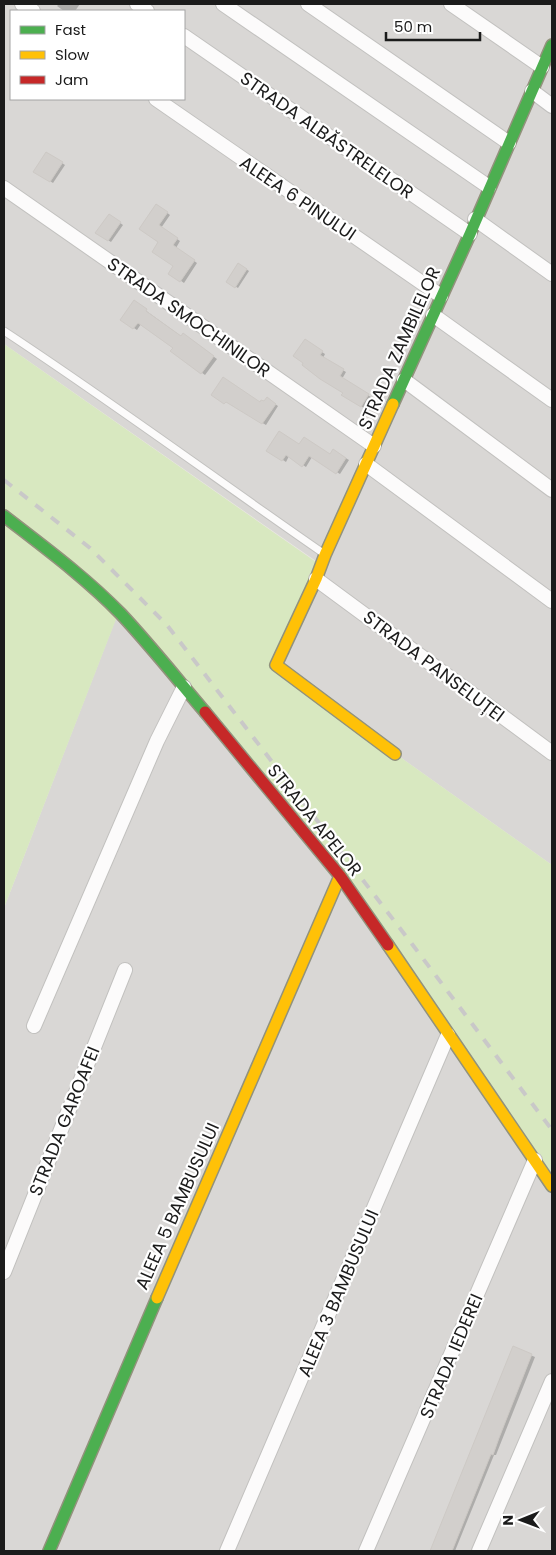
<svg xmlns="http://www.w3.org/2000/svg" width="556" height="1555" viewBox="0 0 556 1555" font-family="Poppins,sans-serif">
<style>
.residential{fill:#d9d7d5;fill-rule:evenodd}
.grass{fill:#d8e8c0}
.shadow{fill:#0003}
.building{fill:#d2cfcc;stroke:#cdc9c5}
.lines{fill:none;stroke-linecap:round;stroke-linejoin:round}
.lane-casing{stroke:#c2c1bf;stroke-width:9}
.street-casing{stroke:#c2c1bf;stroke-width:16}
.fast-casing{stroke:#92927c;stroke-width:14}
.slow-casing{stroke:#92927c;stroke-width:14}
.jam-casing{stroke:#92927c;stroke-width:14}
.lane{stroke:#fcfbfb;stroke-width:7}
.street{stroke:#fcfbfb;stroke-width:14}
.fast{stroke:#4caf50;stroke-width:11}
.slow{stroke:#ffc107;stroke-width:11}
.jam{stroke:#c62828;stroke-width:11}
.rail{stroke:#c9c8c8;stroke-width:4;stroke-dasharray:10 10;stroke-linecap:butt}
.labels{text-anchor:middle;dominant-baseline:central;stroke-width:4.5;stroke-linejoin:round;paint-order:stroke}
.street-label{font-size:18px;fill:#1b1b1b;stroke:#fff}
</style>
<rect width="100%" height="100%" fill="#eae7e3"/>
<g class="residential">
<path d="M4 4H552V865L279 671 316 561 4 344ZM11 11H184V99H11Z"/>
<path d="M120 608 180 673 552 1174V1551H4V908Z"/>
</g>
<path class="grass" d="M4 344 316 562 279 671 552 865V1174L318 838 120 609 4 908Z"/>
<g class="shadow">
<path d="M59 4H80L75 11H64L57 6Z"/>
<path d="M47 153 65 165 53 183 35 171Z"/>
<path d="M157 205 170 215 161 228 180 241 176 248 197 263 184 283 170 273 175 266 160 242Z"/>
<path d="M109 215 123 225 111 242 97 233Z"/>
<path d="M238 264 249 271 238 288 227 281Z"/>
<path d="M134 302 182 337H186L217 359 205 375 172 351 174 347 141 324 137 330 122 320Z"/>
<path d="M305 341 325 354 323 358 346 372 342 379 371 397 364 408 343 395 344 392Z"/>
<path d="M213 394 260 403H264L267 399 278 406 266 425Z"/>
<path d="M300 445 330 456 334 451 349 460 340 474 312 457 306 467 289 456 286 462 268 450Z"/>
<path d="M514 1348 535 1357 496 1455H494L455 1551H431Z"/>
</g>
<g class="building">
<path d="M46 152 63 162 50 182 33 172Z"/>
<path d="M156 204 168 212 159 225 178 238 173 245 195 260 180 282 168 274 173 266 152 252 158 242 139 229Z"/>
<path d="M109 214 121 222 108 241 95 233Z"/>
<path d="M238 263 247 269 235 288 226 282Z"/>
<path d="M134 300 147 309 146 311 181 336 183 333 214 356 201 374 170 351 173 348 138 323 133 329 120 320Z"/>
<path d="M305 339 323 351 320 355 344 369 340 376 369 394 361 407 341 395 343 393 320 379 302 365 303 363 293 356Z"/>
<path d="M223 377 260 402 261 400 264 401 267 397 276 404 262 424 226 402 224 404 211 395Z"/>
<path d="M279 431 299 444 304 437 330 454 333 449 346 458 336 474 309 456 302 467 286 455 282 461 266 451Z"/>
<path d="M513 1346 532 1354 499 1438 493 1455 491 1454 452 1551H430Z"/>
</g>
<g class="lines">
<g class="lane-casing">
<path id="lane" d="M4 331C112 402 216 479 323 553"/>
</g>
<g class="street-casing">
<g id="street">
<path d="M22 4 33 11"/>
<path d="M137 4 147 11"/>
<path d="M223 4 489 187"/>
<path d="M308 4 509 143"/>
<path d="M451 4 542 67"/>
<path d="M184 36 470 234"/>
<path d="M532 91 552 106"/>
<path d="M156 99 441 296"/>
<path d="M4 188 374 446"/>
<path d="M475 219 552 274"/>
<path d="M433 315 552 400"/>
<path d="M404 380 552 490"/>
<path d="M366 464 552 601"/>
<path d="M316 579 552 753"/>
<path d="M34 1026 157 741 184 687"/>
<path d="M4 1272 125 970"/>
<path d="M227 1551 448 1035"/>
<path d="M366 1551 535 1160"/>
<path d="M479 1551 552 1381"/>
</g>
</g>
<g class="fast-casing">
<g id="fast">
<path d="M393 404 470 234 552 45"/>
<path d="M4 516C44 547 85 577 121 614 150 645 177 679 205 712"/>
<path d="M49 1551 157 1298"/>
</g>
</g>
<g class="slow-casing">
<g id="slow">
<path d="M393 404 325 555 316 579 276 665 395 754"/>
<path d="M388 945 552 1186"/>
<path d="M157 1298 340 876"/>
</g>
</g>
<g class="jam-casing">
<path id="jam" d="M205 712 340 876 388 945"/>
</g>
<use href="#lane" class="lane"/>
<use href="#street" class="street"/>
<use href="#fast" class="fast"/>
<use href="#slow" class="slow"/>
<use href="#jam" class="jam"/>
<path class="rail" d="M4 480 90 548 167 625 412 944 552 1130"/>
</g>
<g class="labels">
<g class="street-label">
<text transform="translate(327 135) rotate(35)">STRADA ALBĂSTRELELOR</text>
<text transform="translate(298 198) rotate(34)">ALEEA 6 PINULUI</text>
<text transform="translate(189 317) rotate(35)">STRADA SMOCHINILOR</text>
<text transform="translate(399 348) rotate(-66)">STRADA ZAMBILELOR</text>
<text transform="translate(434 666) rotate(37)">STRADA PANSELUȚEI</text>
<text transform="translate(315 820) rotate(51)">STRADA APELOR</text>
<text transform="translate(64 1121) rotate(-68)">STRADA GAROAFEI</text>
<text transform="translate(177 1206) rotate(-66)">ALEEA 5 BAMBUSULUI</text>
<text transform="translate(338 1293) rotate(-67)">ALEEA 3 BAMBUSULUI</text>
<text transform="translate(451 1356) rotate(-67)">STRADA IEDEREI</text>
</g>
</g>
<rect width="556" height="1555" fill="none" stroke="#1b1b1b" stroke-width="10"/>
<rect x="10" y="10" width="175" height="90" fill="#ffffff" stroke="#a4a4a4"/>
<rect x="20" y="26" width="25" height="8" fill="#4caf50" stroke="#a4a4a4"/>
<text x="55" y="35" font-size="15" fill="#1b1b1b">Fast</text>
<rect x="20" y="51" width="25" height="8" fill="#ffc107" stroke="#a4a4a4"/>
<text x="55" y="60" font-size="15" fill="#1b1b1b">Slow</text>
<rect x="20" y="76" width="25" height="8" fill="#c62828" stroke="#a4a4a4"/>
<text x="55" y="85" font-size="15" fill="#1b1b1b">Jam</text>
<g transform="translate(521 1520) rotate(269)" stroke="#ffffff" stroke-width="4" paint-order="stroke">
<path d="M0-4L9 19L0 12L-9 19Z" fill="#1b1b1b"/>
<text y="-8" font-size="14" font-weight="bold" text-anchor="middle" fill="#1b1b1b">N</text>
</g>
<path d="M386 32v8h94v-8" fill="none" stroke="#1b1b1b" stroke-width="2.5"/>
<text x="394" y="32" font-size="15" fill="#1b1b1b" stroke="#ffffff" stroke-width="4" paint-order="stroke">50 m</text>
</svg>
